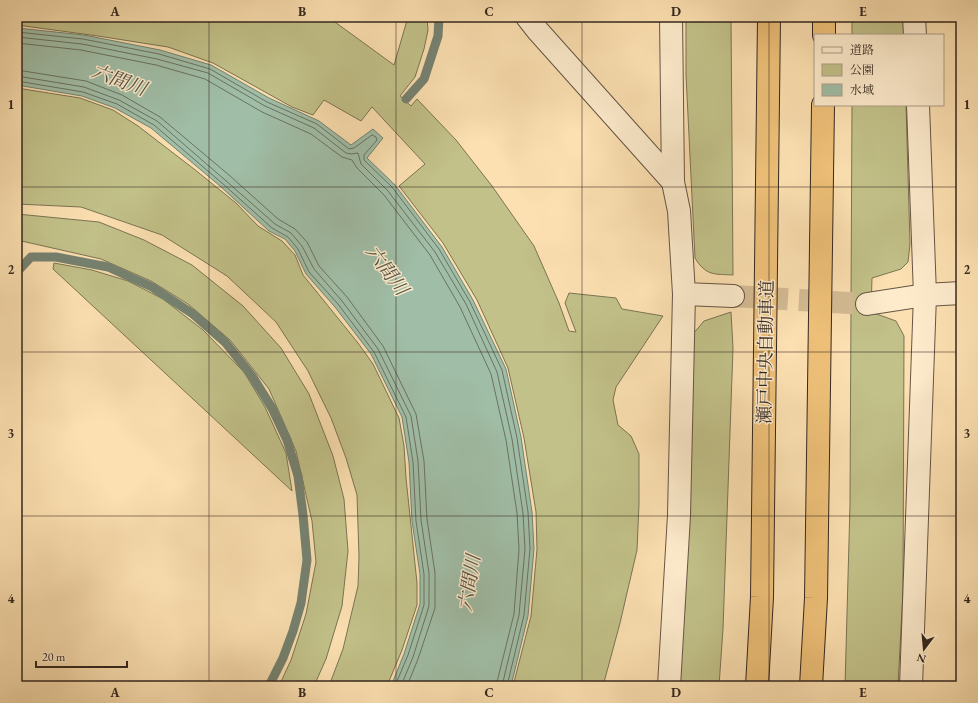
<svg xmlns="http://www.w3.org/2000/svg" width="978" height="703" viewBox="0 0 978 703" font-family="'EB Garamond','Noto Serif JP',serif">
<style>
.green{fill:#c2c189;stroke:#7b7454}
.water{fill:#a0bea7;stroke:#758271}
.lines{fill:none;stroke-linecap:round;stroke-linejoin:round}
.shore{stroke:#6a7263;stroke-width:1}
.stream{stroke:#758271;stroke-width:9}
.street-tunnel{stroke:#d4bb94;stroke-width:22;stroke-dasharray:22 11;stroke-linecap:butt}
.street-casing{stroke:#654;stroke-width:24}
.highway-casing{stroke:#34271f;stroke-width:24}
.street{stroke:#fdebcc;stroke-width:22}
.highway{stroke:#eec078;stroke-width:22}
.grid{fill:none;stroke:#34271f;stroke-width:1;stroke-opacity:0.55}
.labels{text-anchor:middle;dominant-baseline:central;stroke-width:3;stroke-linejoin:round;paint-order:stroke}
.street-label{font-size:18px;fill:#34271f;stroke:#fdebcc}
.water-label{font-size:19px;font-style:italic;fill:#545448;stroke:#fdebcc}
.neatline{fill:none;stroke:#34271f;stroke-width:1.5}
.grid-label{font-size:13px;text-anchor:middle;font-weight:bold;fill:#34271f}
</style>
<rect width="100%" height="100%" fill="#fce0b1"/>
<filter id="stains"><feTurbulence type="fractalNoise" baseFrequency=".005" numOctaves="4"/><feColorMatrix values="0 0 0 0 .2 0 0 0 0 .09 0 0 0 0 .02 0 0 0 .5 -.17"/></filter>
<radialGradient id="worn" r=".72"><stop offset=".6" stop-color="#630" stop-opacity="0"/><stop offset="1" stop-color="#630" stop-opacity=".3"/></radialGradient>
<g class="green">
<path d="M17 17H328L394 65 408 17H427L428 30 424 49 415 77 400 96 411 106 417 99 456 140 492 186 534 246 559 303 569 331 576 332 565 303 569 293 616 298 622 309 663 316 616 387 613 400 618 425 631 436 639 454V504L637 550 620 623 603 686H513L531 616 537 549 536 512 524 438 508 368 477 300 443 243 399 186 425 164 372 107 361 121 324 100 313 115 292 107 213 63 168 47 98 36 17 25Z"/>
<path d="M686 17H731L733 275C714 274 706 276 695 258L686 75Z"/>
<path d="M852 17H903L904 35H852Z"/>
<path d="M17 88 80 98 113 110 138 126 194 169 236 203 258 226 282 241 295 255 303 275 358 343 373 364 399 418 404 446 406 478 417 583V605L402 650 387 686H329L343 649 358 586 359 557 357 495 346 458 331 418 308 371 276 322 227 276 162 235 81 207 17 204Z"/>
<path d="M852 105H906L910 244 908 262 901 269 872 278 871 312 896 321 904 336 903 591 898 686H845L850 505Z"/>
<path d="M17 214 99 222 144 240 192 265 243 306 281 348 309 394 333 456 344 499 348 551 342 606 326 659 314 686H279L291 660 306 614 316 562 312 521 296 451 269 389 230 340 188 304 151 281 101 259 17 240Z"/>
<path d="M54 263 92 270 128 281 163 299 203 330 244 372 265 407 286 453 292 491 53 269Z"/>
<path d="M731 312 733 348 723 629 719 686H678L685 606 693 334 704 321Z"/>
</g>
<path class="water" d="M17 28 84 35 160 50 211 65 269 98 319 121 351 145 373 129 383 138 367 158 395 185 442 247 473 300 506 369 521 437 532 512 534 549 528 616 511 686H391L404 654 420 604V574L412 521 409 462 402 417 371 354 335 307 306 274 295 251 285 239 269 231 220 186 151 128 115 108 82 96 17 85Z"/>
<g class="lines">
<g class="shore">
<path d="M17 32 83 39 159 54 210 69 267 102 317 124 349 149 354 148 372 135 376 137 377 140 364 155V160L392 187 439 249 470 302 502 370 517 438 528 512 530 549 524 615 507 686"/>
<path d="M17 37 82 44 157 59 208 73 265 106 314 128 346 153 351 154 358 153 361 164 388 191 435 252 466 304 497 372 512 439 523 513 525 549 519 615 502 686"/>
<path d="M17 43 81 50 156 65 205 79 262 112 311 134 342 157 352 160 357 168 384 195 430 255 460 307 491 374 506 440 517 513 519 549 514 614 496 686"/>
<path d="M17 70 86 81 122 95 160 117 229 175 278 219 295 229 307 242 319 266 347 297 383 346 416 414 424 461 427 519 435 573V608L418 659 407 686"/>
<path d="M17 76 84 87 119 100 157 121 225 180 275 224 291 233 302 246 314 269 342 301 378 349 411 416 418 461 421 520 429 573V606L413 657 401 686"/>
<path d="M17 81 83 92 117 104 154 125 222 183 272 228 288 237 298 249 309 272 338 304 374 352 406 417 413 462 416 521 424 574V605L408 655 395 686"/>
</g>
<g class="stream">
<path d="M406 99 424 79 438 36 439 17"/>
<path d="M17 272 31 257H56L108 267 152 287 193 314 225 342 252 376 272 408 287 440 298 476 303 515 307 560 301 603 293 631 283 658 269 686"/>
</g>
<path class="street-tunnel" d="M733 296 867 304"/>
<g class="street-casing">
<g id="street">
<path d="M527 17 538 31 673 182"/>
<path d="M914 17 915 35"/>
<path d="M684 294 733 296"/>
<path d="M867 304 925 295 961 293"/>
<path d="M669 686 679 515 684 294 679 211 673 182 671 17"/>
<path d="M911 686 925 295 918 105"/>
</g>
</g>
<g class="highway-casing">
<g id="highway">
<path d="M824 17V35"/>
<path d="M757 686 762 597 769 17"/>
<path d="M811 686 816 598 823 105"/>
</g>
</g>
<use href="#street" class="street"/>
<use href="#highway" class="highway"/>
</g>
<path class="grid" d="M209 17V686M396 17V686M582 17V686M769 17V686M17 187H961M17 352H961M17 516H961"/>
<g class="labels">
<g class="street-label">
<text transform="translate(765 352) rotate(-89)">瀬戸中央自動車道</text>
</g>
<g class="water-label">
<text transform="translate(119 80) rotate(20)">六間川</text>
<text transform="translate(387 270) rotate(53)">六間川</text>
<text transform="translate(469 583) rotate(-81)">六間川</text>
</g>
</g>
<rect width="978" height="703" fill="none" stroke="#fce0b1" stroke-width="44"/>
<rect x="814" y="34" width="130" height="72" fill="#fdebcc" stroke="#ad9d87"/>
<rect x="822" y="47" width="20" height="6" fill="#fdebcc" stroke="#ad9d87"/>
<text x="850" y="54" font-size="12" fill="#34271f">道路</text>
<rect x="822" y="64" width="20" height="12" fill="#c2c189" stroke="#ad9d87"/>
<text x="850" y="74" font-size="12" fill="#34271f">公園</text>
<rect x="822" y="84" width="20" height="12" fill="#a0bea7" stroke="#ad9d87"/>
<text x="850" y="94" font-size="12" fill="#34271f">水域</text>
<g transform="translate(924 649) rotate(196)" stroke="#fdebcc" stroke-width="3" paint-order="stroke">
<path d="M0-3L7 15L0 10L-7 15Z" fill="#34271f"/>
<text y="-6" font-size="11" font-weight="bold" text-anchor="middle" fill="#34271f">N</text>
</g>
<path d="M36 661v6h91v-6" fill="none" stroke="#34271f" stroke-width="2"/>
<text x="42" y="661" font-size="12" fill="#34271f" stroke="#fdebcc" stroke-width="3" paint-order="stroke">20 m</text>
<rect x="22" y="22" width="934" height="659" class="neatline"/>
<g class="grid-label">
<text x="115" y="16">A</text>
<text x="302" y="16">B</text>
<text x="489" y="16">C</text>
<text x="676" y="16">D</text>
<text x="863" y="16">E</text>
<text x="11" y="109">1</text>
<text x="967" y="109">1</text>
<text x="11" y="274">2</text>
<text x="967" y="274">2</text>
<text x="11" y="438">3</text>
<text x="967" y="438">3</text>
<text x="11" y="603">4</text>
<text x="967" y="603">4</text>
<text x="115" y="697">A</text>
<text x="302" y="697">B</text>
<text x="489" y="697">C</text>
<text x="676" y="697">D</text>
<text x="863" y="697">E</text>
</g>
<rect width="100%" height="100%" filter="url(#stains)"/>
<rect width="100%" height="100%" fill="url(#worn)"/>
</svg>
